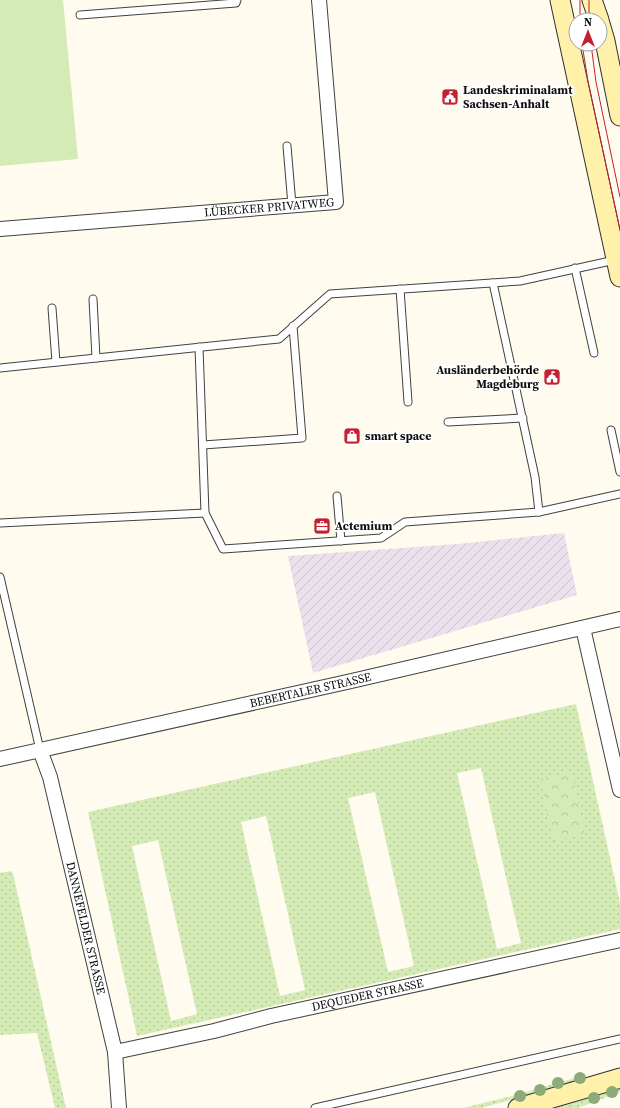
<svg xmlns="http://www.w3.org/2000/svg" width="620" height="1108" viewBox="0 0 620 1108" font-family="'Source Serif 4',serif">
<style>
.industrial{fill:url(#industrial-furrows)}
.grass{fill:url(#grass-dots);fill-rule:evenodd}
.park{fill:url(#park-crowns)}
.garden{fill:#d4ebb6}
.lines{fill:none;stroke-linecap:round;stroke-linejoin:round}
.lane-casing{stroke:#414141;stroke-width:9}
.street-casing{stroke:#414141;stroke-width:16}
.secondary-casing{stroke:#303030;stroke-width:21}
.lane{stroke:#fff;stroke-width:7}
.street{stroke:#fff;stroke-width:14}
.secondary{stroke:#fff1a9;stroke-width:19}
.tram{stroke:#c32030;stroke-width:1}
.tree{fill:#8daa7a}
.labels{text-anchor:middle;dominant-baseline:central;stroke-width:4;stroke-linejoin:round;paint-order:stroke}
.poi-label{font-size:12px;font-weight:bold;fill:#0e0e0e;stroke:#fff;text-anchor:start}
.street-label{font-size:12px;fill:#0e0e0e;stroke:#fff}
</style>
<defs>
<pattern id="industrial-furrows" width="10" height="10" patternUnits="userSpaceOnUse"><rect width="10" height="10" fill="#ebe1ed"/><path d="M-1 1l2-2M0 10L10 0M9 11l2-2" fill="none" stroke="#c8c0ca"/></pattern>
<pattern id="grass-dots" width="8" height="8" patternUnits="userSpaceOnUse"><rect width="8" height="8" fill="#d4ebb6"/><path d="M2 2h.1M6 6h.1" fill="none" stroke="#b5c89b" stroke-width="1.8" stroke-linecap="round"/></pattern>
<pattern id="park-crowns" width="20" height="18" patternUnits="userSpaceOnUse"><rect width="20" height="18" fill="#d4ebb6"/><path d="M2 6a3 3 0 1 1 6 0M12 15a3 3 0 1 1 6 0" fill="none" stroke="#b5c89b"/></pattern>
</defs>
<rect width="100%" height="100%" fill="#fffbee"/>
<path class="industrial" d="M564 533 577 595 313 673 288 556 458 544Z"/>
<g class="grass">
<path d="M576 704 620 903V929L137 1036 88 812ZM481 768 521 943 497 949 457 773ZM375 792 414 966 388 972 348 798ZM266 816 305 990 280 996 241 822ZM158 840 197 1014 171 1021 132 846Z"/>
<path d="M11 871 13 874 66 1108H55L37 1033 0 1035V873Z"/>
<path d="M585 1075 583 1080 481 1108H463L512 1096Z"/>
<path d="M620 1088V1092L578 1108H550Z"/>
</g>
<path class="park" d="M572 772 585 834 553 841 540 779Z"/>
<path class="garden" d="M0 0H63L78 159 0 166Z"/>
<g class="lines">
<g class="lane-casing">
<g id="lane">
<path d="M80 15 236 3 237 0"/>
<path d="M287 146 292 205"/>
<path d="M575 268 594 353"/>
<path d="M493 283 535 477 539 512"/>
<path d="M400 289 408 402"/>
<path d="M93 299 96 358"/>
<path d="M52 308 56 362"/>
<path d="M0 368 279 339 330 294 520 281 615 260"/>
<path d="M448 422 523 418"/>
<path d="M611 430 620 472"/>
<path d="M203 445 302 438 293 326"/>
<path d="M337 496 341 541"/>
<path d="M205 513 223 549 381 538 405 522 539 512 620 494"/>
<path d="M0 523 205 513 199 347"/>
<path d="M0 577 40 750"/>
<path d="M315 1108 620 1039"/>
</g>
</g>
<g class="street-casing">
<g id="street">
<path id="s1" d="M0 229 336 202 319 0"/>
<path d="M583 628 620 790"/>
<path id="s2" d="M40 750 50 777 115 1052 119 1108"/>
<path id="s3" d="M0 759 347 682 620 619"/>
<path id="s4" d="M115 1052 214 1031 271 1016 620 940"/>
</g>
</g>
<g class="secondary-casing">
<g id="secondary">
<path d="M560 0 620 277"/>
<path d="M592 0 599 20"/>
<path d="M600 24 605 41 620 116"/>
<path d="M518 1108 620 1078"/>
</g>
</g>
<use href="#lane" class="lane"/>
<use href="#street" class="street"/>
<use href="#secondary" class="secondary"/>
<g class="tram">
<path d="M580 0V20"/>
<path d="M589 0V20"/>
<path d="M582 44 588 81 620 230"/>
<path d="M591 44 596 82 620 197"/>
</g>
</g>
<g class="tree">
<circle cx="580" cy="1078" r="6"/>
<circle cx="558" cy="1083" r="6"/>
<circle cx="540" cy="1090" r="6"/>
<circle cx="612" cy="1092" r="6"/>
<circle cx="520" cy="1096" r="6"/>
<circle cx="594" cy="1098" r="6"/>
</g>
<defs>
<g id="civic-square" transform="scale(0.9)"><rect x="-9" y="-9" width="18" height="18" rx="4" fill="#c32030" stroke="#fff"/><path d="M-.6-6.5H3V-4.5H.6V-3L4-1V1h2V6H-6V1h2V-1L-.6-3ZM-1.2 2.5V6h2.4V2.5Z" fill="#fff"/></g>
<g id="shop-square" transform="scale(0.9)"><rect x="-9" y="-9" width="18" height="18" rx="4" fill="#c32030" stroke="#fff"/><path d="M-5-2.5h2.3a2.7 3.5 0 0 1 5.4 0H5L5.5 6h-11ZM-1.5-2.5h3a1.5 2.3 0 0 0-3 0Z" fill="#fff"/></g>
<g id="office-square" transform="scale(0.9)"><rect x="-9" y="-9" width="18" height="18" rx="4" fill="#c32030" stroke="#fff"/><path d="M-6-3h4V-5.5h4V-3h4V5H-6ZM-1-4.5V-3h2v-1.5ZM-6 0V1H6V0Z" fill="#fff"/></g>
</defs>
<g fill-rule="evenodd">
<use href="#civic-square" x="450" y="97"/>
<use href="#civic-square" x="552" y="377"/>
<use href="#shop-square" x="352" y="436"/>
<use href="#office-square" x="322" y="526"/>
</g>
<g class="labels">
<g class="poi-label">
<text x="463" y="90">Landeskriminalamt<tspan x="463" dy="14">Sachsen-Anhalt</tspan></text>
<text x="539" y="370" text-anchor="end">Ausländerbehörde<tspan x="539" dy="14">Magdeburg</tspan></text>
<text x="365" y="436">smart space</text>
<text x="335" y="526">Actemium</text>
</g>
<g class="street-label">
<text stroke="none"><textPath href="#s1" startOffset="270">LÜBECKER PRIVATWEG</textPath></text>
<text stroke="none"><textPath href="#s3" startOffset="318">BEBERTALER STRASSE</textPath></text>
<text stroke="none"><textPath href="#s2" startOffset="184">DANNEFELDER STRASSE</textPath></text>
<text stroke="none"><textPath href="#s4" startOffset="259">DEQUEDER STRASSE</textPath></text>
</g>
</g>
<g transform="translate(588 32)"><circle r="19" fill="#ffffff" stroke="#9f9f9f"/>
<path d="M0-3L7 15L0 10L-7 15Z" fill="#c32030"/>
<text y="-6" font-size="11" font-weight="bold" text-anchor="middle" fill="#0e0e0e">N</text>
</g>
</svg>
